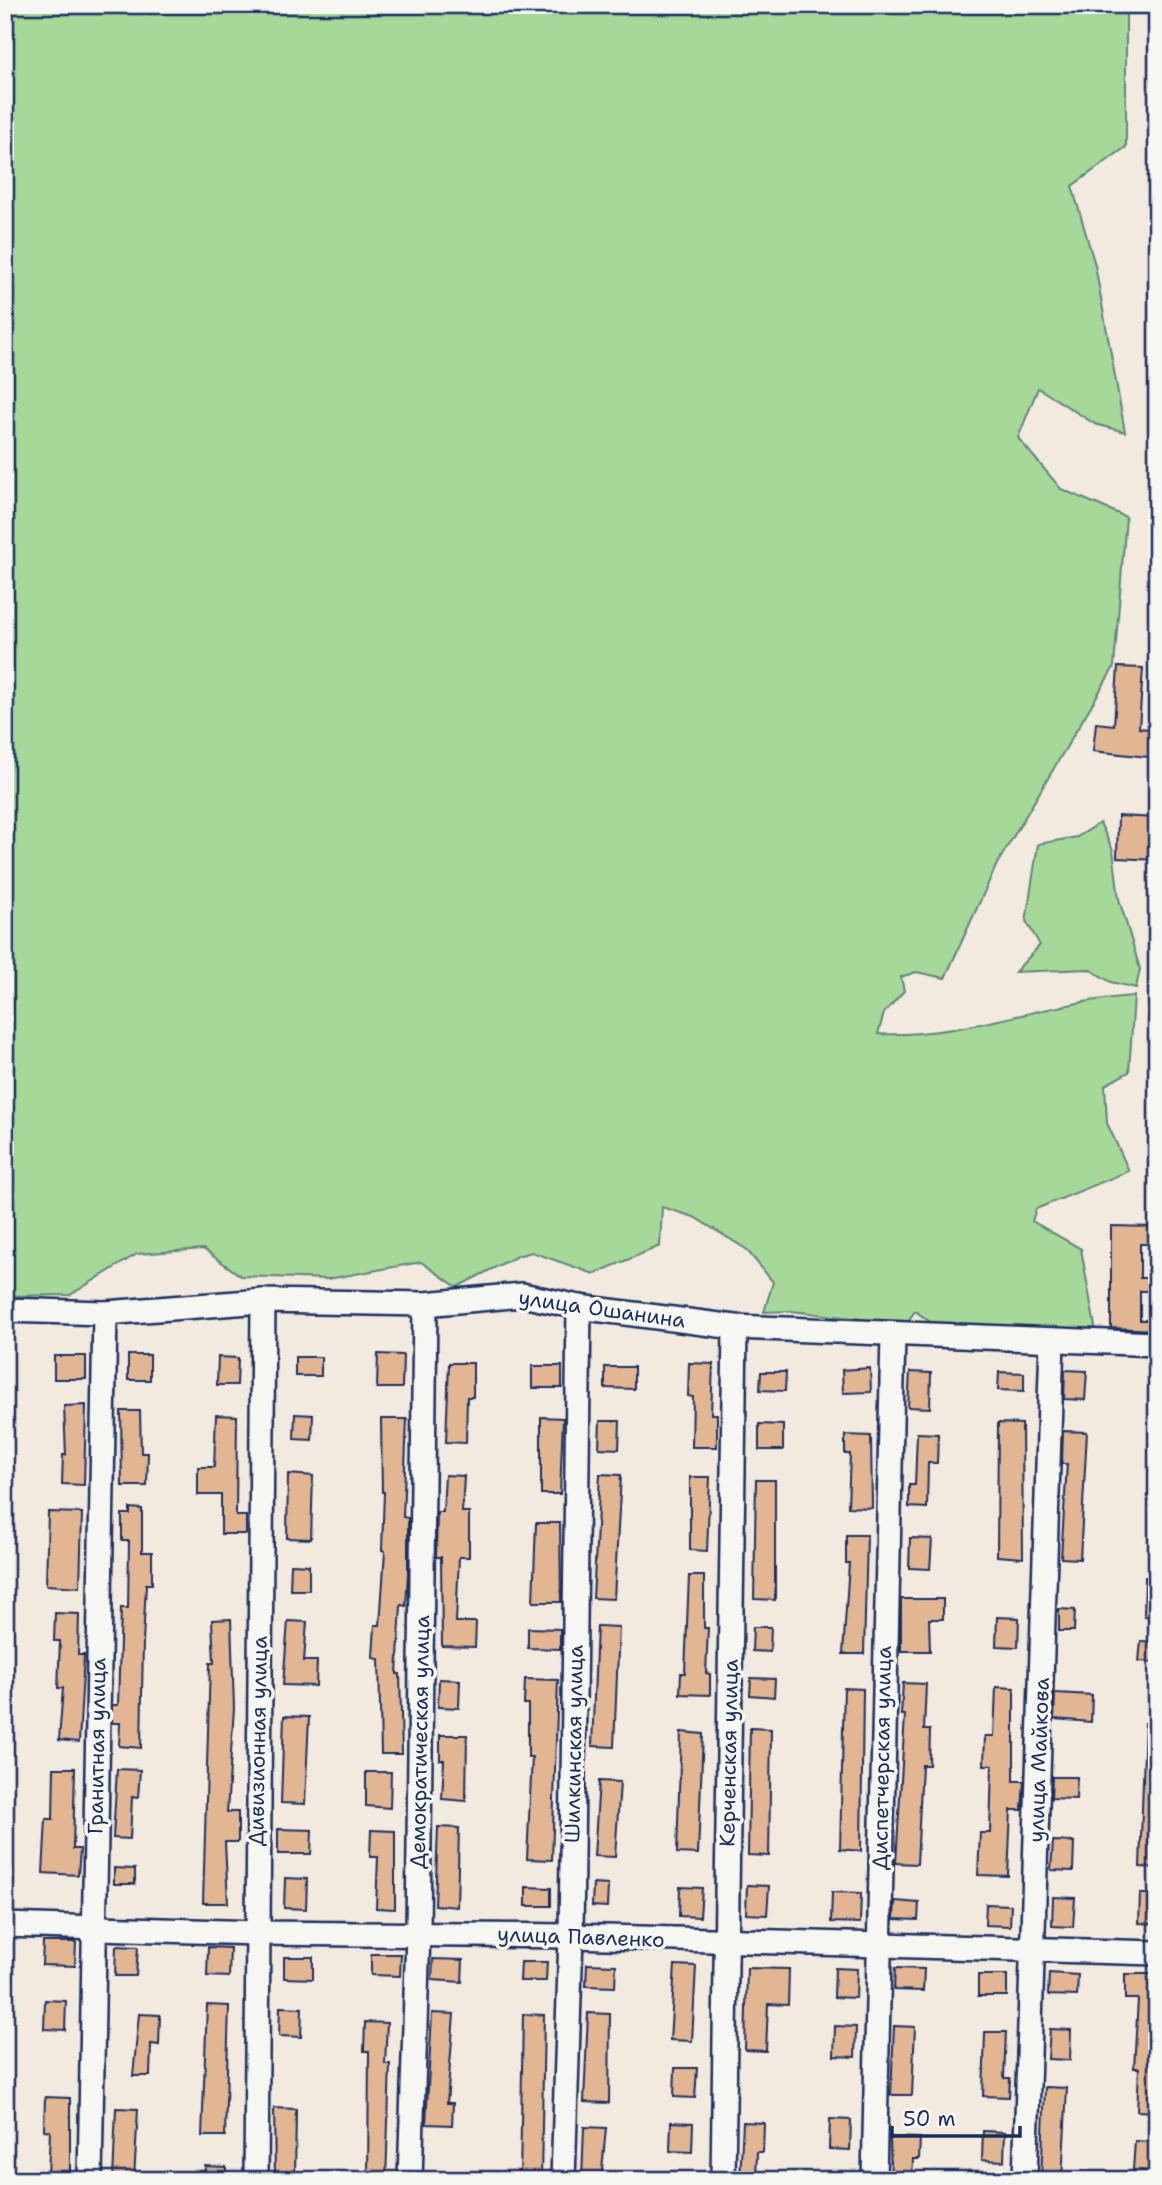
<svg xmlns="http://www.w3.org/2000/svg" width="1162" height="2185" viewBox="0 0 1162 2185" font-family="'Shantell Sans',sans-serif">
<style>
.green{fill:#a6d899;stroke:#60847c;stroke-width:2}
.building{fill:#e3b693;stroke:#1b2f5e;stroke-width:2}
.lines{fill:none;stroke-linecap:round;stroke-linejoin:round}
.minor-casing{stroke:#1b2f5e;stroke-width:28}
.minor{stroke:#f6f6f2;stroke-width:23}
.labels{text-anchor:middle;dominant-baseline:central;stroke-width:7;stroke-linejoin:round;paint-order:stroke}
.street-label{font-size:21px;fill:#1b2f5e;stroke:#f6f6f2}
</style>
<rect width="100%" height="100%" fill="#f2e9df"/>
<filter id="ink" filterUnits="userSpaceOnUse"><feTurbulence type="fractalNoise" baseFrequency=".0143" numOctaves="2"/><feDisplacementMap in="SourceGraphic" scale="14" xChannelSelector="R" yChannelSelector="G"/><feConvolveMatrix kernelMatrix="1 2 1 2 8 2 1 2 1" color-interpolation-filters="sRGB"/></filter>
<g filter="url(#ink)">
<g class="green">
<path d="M5 5H1126V147L1072 186 1095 265 1125 432 1095 424 1038 388 1018 438 1061 489 1126 517 1114 667 997 864 945 978 916 972 901 977 904 991 884 1013 878 1034C966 1038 1048 1001 1134 996L1129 1072 1105 1085 1107 1123 1129 1171 1036 1209 1032 1221 1081 1249 1096 1332 936 1326 915 1311 906 1324 791 1311 764 1312 773 1282 746 1249 694 1217 662 1207 660 1246 594 1274 532 1252 517 1256 457 1287 421 1262 328 1279 241 1276 203 1249 137 1254 70 1295 5 1296Z"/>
<path d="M1100 823 1113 850 1119 899 1140 969 1136 988 1111 982 1089 969 1015 972 1040 945 1026 921 1038 844 1077 837Z"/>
</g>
<g class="building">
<path d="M1118 667 1143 668 1139 728 1157 730V758L1093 751 1096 723 1114 725Z"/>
<path d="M1118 816 1157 818V860L1117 858Z"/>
<path d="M1111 1226 1157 1227V1244H1140V1278H1156V1291H1140V1320H1157V1330L1111 1328Z"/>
<path d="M378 1354 403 1355 402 1388H377Z"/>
<rect x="128" y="1355" width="22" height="25"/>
<rect x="54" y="1356" width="32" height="23"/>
<path d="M218 1357 238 1358 237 1385H217Z"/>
<rect x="295" y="1357" width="26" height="19"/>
<path d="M449 1363H473V1397H467L466 1443 446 1442Z"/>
<path d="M689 1363 713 1364 711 1414H717V1447H692L693 1397 688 1396Z"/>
<rect x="532" y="1366" width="30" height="22"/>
<path d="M605 1367H634V1389L605 1388Z"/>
<path d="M870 1368 871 1392 843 1393 842 1370Z"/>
<path d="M1065 1370 1087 1371 1085 1400 1064 1399Z"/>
<path d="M761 1372H786L785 1391 760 1390Z"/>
<path d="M910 1372 931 1373 930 1408 908 1407Z"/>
<path d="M999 1372 1024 1373V1391L998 1390Z"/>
<path d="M86 1405 84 1485 62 1484 63 1455H66L64 1406Z"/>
<path d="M121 1411H140L141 1453H148L147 1486H122Z"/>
<path d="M295 1414 313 1415 312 1440 294 1439Z"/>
<path d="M216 1415 237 1416 236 1516H246V1534H221V1495H198V1467H214Z"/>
<path d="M541 1417 563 1418 560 1494H541Z"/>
<path d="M381 1419H407L403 1517 408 1518V1573L406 1606 401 1605 397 1674H400L402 1754H381L379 1659 373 1658 375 1625H380L385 1551 382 1550 384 1492H382Z"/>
<path d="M600 1421H620L619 1449 599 1448Z"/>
<path d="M998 1423 1022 1424 1023 1558 997 1556Z"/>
<path d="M759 1424 783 1425V1450H759Z"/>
<path d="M1063 1431 1087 1432 1080 1559 1061 1558 1067 1464H1062Z"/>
<path d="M917 1433 938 1434 937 1463H928L927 1508 909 1507V1485H915Z"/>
<path d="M845 1435 871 1436 872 1508 848 1507 850 1454H845Z"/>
<path d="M288 1474 313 1476 311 1539 287 1538Z"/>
<path d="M600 1474 621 1475 614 1599 593 1598Z"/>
<path d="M445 1475 464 1476 462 1512H469V1557H459L456 1622H476L475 1647 442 1646 441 1557H436L437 1512H443Z"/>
<path d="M690 1477H710L707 1551 690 1550Z"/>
<path d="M756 1480H775V1600L754 1599Z"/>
<path d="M130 1508 142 1509V1552H152V1584H146L143 1642 141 1748 119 1746 120 1723H112V1705H118L121 1608H128L129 1541H122V1514H130Z"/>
<path d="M48 1512 82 1513 80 1587 46 1585Z"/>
<path d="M536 1523H560L561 1602H533Z"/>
<path d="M846 1535H867L864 1654H843L849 1563H846Z"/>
<path d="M910 1538 932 1539 930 1569 909 1568Z"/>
<path d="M291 1564 309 1565V1590H290Z"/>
<path d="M689 1576H704V1628H708L706 1673 710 1674V1695L680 1694 681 1673H685Z"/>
<path d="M1145 1577H1157V1617L1144 1616Z"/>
<path d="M901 1599H943V1619H929L930 1651H901Z"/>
<path d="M1059 1609 1075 1610 1074 1631H1059Z"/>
<path d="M55 1613 79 1614 78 1655H84L79 1742 59 1740 63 1688H58L60 1641H54Z"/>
<path d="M997 1617 1019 1618 1018 1647 996 1646Z"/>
<path d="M231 1619 234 1708 227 1812H238V1842H225L228 1903H203L210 1663H214L212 1620Z"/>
<path d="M288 1621 307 1622 304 1661H317L316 1686 283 1685Z"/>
<path d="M597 1626 619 1627 614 1747 592 1746Z"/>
<path d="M753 1627H771L770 1652 752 1651Z"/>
<path d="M528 1628 560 1629V1649L528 1648Z"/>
<path d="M1141 1641 1157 1642V1662L1139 1661Z"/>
<path d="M751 1678 775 1679 774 1697 750 1695Z"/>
<path d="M439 1679 460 1680 459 1708 438 1707Z"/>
<path d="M525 1679 558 1680 552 1860 527 1859 532 1757H528V1704H524Z"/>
<path d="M903 1683 926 1684 924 1730H930L929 1765H922L917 1864 896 1863 905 1715H901Z"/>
<path d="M996 1687 1014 1688V1781H1024L1022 1810H1011L1008 1876 978 1875 980 1833H990L992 1765H984L985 1736H994Z"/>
<path d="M844 1688 863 1689 861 1851 840 1849Z"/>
<path d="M1055 1693 1092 1695 1091 1722 1054 1719Z"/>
<path d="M284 1716 309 1717 305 1804 281 1803Z"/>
<path d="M1145 1723H1157V1868L1140 1867Z"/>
<path d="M750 1728 771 1729 769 1856 748 1855Z"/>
<path d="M681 1732 703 1734 698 1854 677 1853Z"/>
<path d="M440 1735H467L466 1801 442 1799 444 1760H440Z"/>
<path d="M54 1768H75L73 1849H80L78 1875 43 1873 46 1819H53Z"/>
<path d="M117 1769 140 1770 138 1798 132 1797 130 1839 113 1838Z"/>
<path d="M366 1772H391L390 1808 366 1806Z"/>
<path d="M1052 1777H1077L1076 1799 1051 1798Z"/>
<path d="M599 1781 620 1782 615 1857 594 1856Z"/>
<path d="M438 1827 459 1828 457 1907 435 1905Z"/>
<path d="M278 1829 312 1830 311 1854H278Z"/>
<path d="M371 1830 395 1831V1909L376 1908 378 1857H370Z"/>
<path d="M1053 1841 1074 1842 1073 1871 1051 1870Z"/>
<path d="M114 1868 135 1869V1884H114Z"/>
<path d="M285 1878 307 1879 306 1909 284 1908Z"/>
<path d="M593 1884 608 1885 607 1907 592 1906Z"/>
<path d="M747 1885 769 1886 767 1915 746 1914Z"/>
<path d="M526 1887 551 1888V1906H526Z"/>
<path d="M680 1887 702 1888 700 1917 679 1916Z"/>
<path d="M832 1892 861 1893 860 1923 831 1922Z"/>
<path d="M1140 1894H1157V1924L1139 1923Z"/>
<path d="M1053 1897 1075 1898 1073 1927 1052 1926Z"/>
<path d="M895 1901 919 1903 918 1920 894 1919Z"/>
<path d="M986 1904 1011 1905 1010 1926 985 1925Z"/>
<path d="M43 1942H76L75 1966 42 1965Z"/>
<path d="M116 1946 138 1947 136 1976H115Z"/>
<path d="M208 1947 230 1948 229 1977 207 1976Z"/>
<path d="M371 1954H401L400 1976 371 1975Z"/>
<path d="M284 1957H313V1979L284 1978Z"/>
<path d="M433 1959 463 1960 462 1982 432 1980Z"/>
<path d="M521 1962H547L546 1981H520Z"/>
<path d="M587 1964 616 1965 615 1987 586 1986Z"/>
<path d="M675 1965 696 1966 692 2041 670 2040Z"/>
<path d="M747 1968 789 1969 788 2005 768 2004 766 2051 745 2050Z"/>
<path d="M835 1968 857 1969 856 1998 834 1997Z"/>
<path d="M895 1968 924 1969 923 1991 894 1990Z"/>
<path d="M1049 1973 1078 1975 1077 1996 1048 1995Z"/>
<path d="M1125 1974H1157V2112L1137 2111 1139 2068H1134L1138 1999H1125Z"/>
<rect x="978" y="1975" width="29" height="21"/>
<path d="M45 2000 66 2001 65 2030 44 2029Z"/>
<path d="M207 2005 229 2006 225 2136H202Z"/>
<path d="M280 2007 302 2008 301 2037 279 2036Z"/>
<path d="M432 2013 454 2014 447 2103H453L452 2125 426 2124Z"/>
<path d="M588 2013 610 2014 609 2103 584 2102Z"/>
<path d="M139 2014 160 2015 159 2045 151 2044 150 2076H133Z"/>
<path d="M523 2014 544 2015 541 2180H520Z"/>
<path d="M365 2022 387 2023 385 2064H390L386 2180H368L369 2051H364Z"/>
<path d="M835 2026 856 2027 855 2057 834 2056Z"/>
<path d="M894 2026 915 2027 912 2095H891Z"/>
<path d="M1050 2029 1071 2030 1070 2060 1048 2059Z"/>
<path d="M985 2032H1006L1004 2078H1010L1009 2097 983 2096Z"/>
<path d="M675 2068H697L695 2098 674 2097Z"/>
<path d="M1045 2087 1067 2088 1062 2180H1041Z"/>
<path d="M45 2097 70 2098V2177L48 2176 50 2131 44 2130Z"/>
<path d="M116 2108 138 2109 134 2180H113Z"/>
<path d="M274 2108 296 2109 295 2180H275Z"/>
<path d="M830 2119 851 2120 850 2150 829 2149Z"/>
<path d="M671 2122 693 2123 692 2152 670 2151Z"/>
<path d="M743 2122 764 2123 763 2152H757L756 2180H740Z"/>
<path d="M584 2127 606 2128 601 2180H582Z"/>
<path d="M983 2131 1005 2132 1004 2161 982 2160Z"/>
<path d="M890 2137 920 2138 919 2159H913L912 2180H891Z"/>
<path d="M1135 2141 1156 2142 1155 2171 1133 2170Z"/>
<path d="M205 2166 226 2167V2180H204Z"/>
</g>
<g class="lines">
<g class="minor-casing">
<g id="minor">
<path d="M5 1310 105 1313 263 1301 425 1304 522 1295 579 1307 735 1327 1157 1344"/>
<path d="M5 1925 256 1933 571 1936 1157 1953"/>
<path d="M90 2180 105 1313"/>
<path d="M256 2180 263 1301"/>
<path d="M410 2180 418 1933 425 1304"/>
<path d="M563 2180 571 1936 579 1307"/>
<path d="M723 2180 735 1327"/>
<path d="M874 2180 893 1335"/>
<path d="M1025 2180 1052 1340"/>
</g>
</g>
<use href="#minor" class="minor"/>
</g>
</g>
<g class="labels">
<g class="street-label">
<text transform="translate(602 1309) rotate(8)">улица Ошанина</text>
<text transform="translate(258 1741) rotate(-89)">Дивизионная улица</text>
<text transform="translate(420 1742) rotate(-89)">Демократическая улица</text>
<text transform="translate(574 1744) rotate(-89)">Шилкинская улица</text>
<text transform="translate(97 1746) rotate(-89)">Гранитная улица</text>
<text transform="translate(729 1753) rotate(-89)">Керченская улица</text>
<text transform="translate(882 1758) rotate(-89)">Диспетчерская улица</text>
<text transform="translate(1039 1760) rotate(-88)">улица Майкова</text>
<text transform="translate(581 1937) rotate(2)">улица Павленко</text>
</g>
</g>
<rect width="1162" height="2185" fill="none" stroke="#f6f6f2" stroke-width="28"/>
<rect x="14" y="14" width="1134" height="2157" fill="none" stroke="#1b2f5e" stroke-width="2.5" filter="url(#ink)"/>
<path d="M892 2126v10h128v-10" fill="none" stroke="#1b2f5e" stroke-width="3.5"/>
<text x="903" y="2126" font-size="21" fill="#1b2f5e" stroke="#f6f6f2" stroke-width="5" paint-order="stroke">50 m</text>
</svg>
